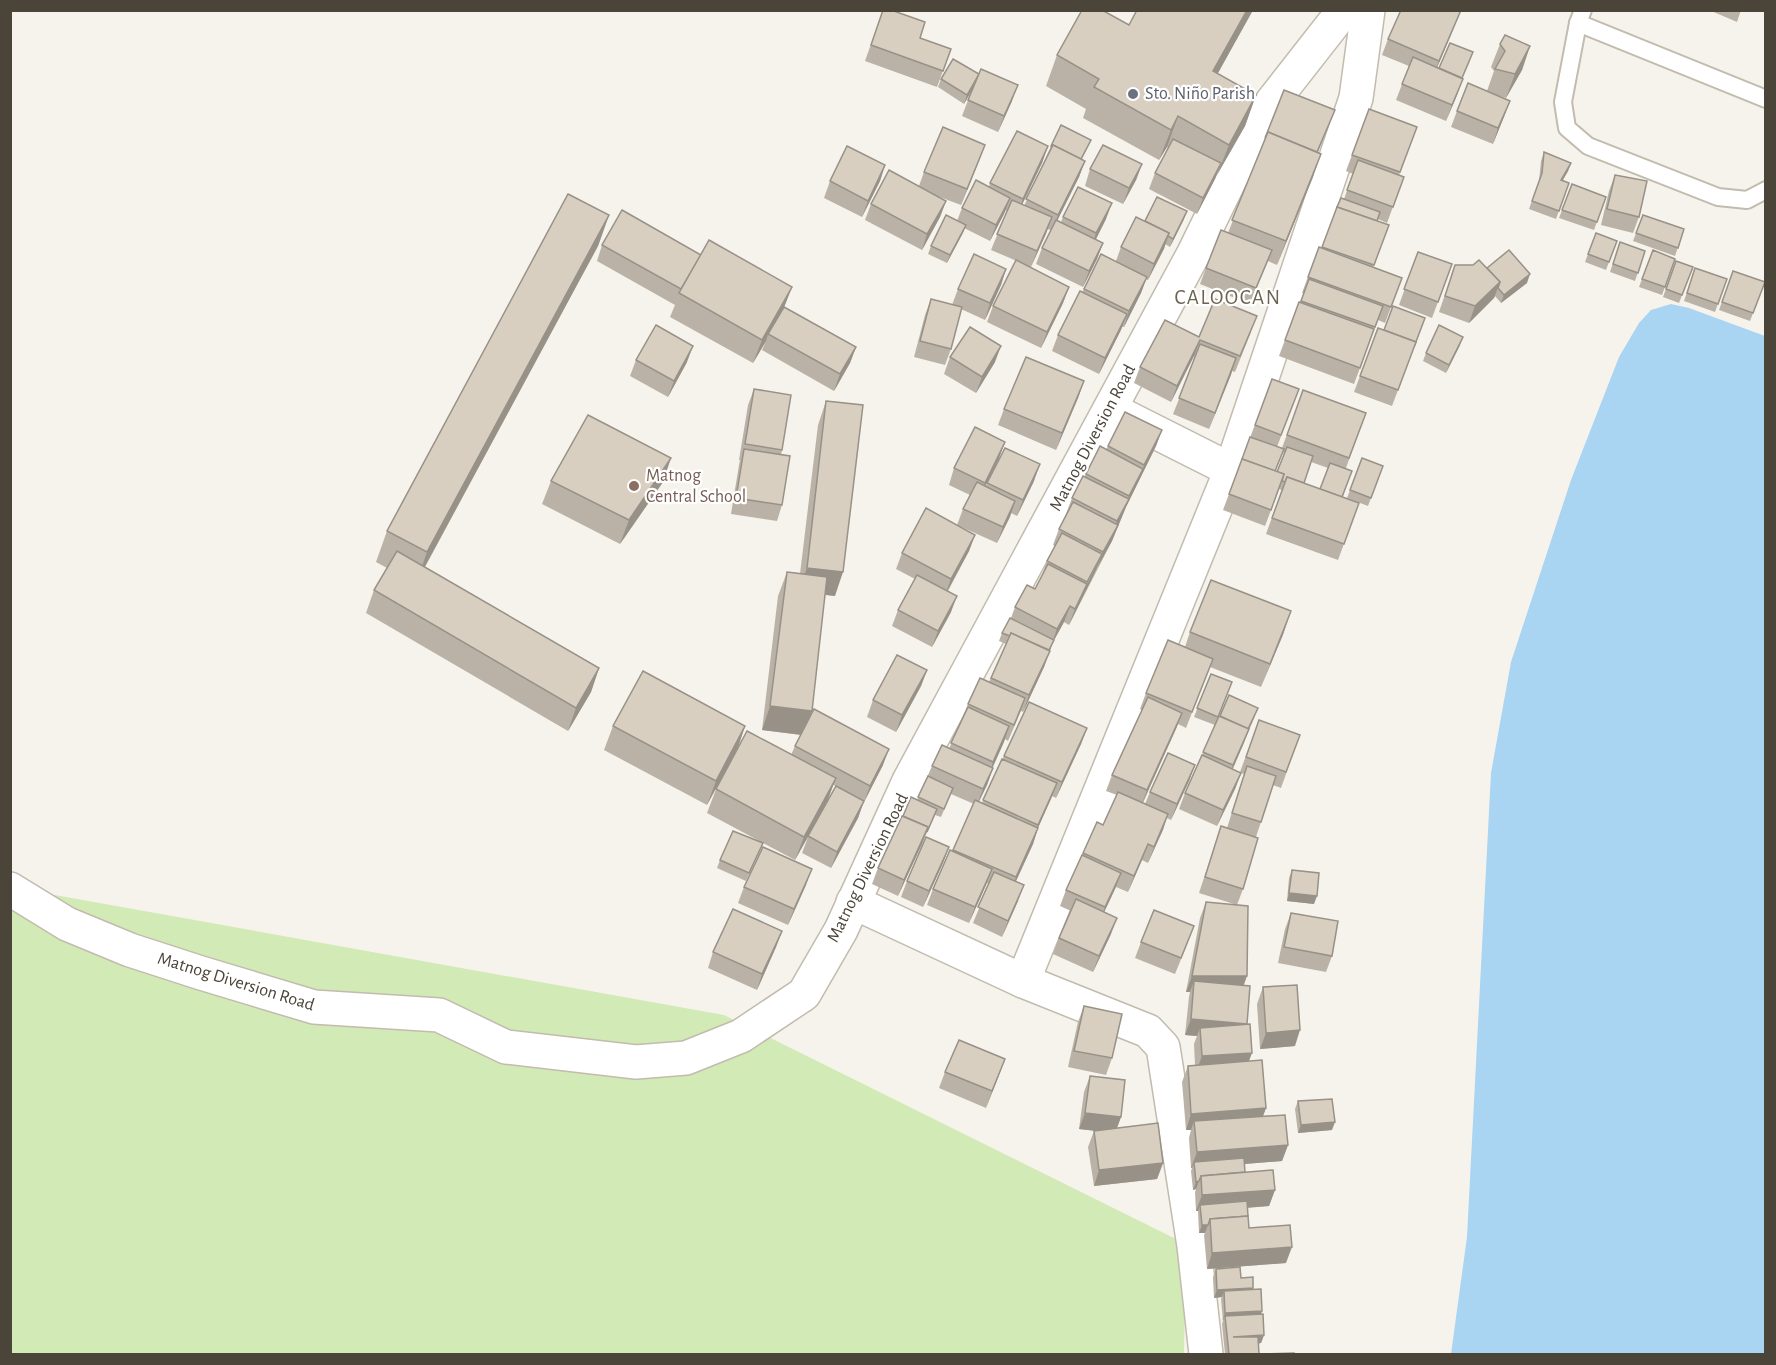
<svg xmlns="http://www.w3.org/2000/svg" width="1776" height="1365" viewBox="0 0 1776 1365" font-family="'Alegreya Sans',sans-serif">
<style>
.green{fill:#d2eab5}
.water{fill:#a9d4f2}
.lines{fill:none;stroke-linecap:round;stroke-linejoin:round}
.service-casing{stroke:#c2bbae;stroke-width:20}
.minor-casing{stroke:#c2bbae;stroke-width:36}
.tertiary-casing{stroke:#c2bbae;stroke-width:36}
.service{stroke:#fff;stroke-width:16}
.minor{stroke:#fff;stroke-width:33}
.tertiary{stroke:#fff;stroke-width:33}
.wall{fill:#bab2a6;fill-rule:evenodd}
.shaded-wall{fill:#979187}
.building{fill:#d8cfc1;stroke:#979187;stroke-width:1.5}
.worship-dot{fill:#6b7280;stroke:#fff;stroke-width:2}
.education-dot{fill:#8d6e63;stroke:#fff;stroke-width:2}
.labels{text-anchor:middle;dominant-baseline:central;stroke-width:4.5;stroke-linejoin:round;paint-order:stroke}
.worship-label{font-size:18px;fill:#5b616d;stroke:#fff;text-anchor:start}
.street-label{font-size:18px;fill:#4b4439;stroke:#fff}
.education-label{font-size:18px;fill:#785e54;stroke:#fff;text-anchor:start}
.quarter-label{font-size:21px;letter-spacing:1.5px;fill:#6e6250;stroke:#fff}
</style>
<rect width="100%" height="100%" fill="#f6f3ec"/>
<path class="green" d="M10 887 724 1015 1186 1244 1184 1354H11Z"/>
<path class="water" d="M1671 304 1689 308 1765 336V1354H1451L1467 1237 1491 773 1511 662 1571 480 1619 357 1639 323 1651 310Z"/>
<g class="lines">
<g class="service-casing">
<g id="service">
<path d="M1583 10 1578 23 1766 99"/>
<path d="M1578 23 1563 102 1567 128 1588 146 1718 197 1747 200 1766 190"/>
</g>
</g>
<g class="minor-casing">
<path id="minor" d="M1120 414 1231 470"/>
</g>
<g class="tertiary-casing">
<g id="tertiary">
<path d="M10 889 67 924 130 950 201 973 314 1007 439 1015 506 1047 636 1062 686 1058 741 1036 804 994 841 930 909 781 1194 253 1239 161 1272 102 1344 10"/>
<path d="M853 902 1023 981"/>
<path d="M1206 1354 1194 1246 1163 1047 1148 1031 1023 981 1231 470 1356 98 1368 10"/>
</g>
</g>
<use href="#service" class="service"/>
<use href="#minor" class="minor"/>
<use href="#tertiary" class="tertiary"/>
</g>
<g class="wall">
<path d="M883 10 920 38 951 49 937 87 865 61Z"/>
<path d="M1137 10H1253L1217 74 1256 95 1245 126 1217 175 1197 214 1149 189 1155 173 1169 148 1167 147 1159 160 1083 118 1086 109 1046 86 1057 55 1129 25Z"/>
<path d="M1461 10 1455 25 1437 68H1439L1470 61 1462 78 1457 95 1446 121 1396 100 1409 66 1382 55 1388 39Z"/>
<path d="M1709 10H1741L1737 22Z"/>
<path d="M1500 44 1530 46 1522 70 1506 98 1497 95 1510 101 1493 144 1451 127 1457 111 1487 91 1494 71 1491 67Z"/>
<path d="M941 79 1012 101 998 132 962 116 972 90 964 104 938 87Z"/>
<path d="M1369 109 1417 127 1399 175 1404 177 1387 223 1378 219 1377 221 1389 225 1373 267 1402 278 1385 323 1378 320 1354 384 1279 356 1299 302H1300L1304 293H1302L1319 247 1322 248 1337 207 1344 199 1353 174 1346 171Z"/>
<path d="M1329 126 1318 152 1313 177 1277 265 1268 261 1250 304 1200 284 1206 268 1228 233 1265 138Z"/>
<path d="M1091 140 1082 159 1085 161 1079 177 1057 221 1061 222 1063 217 1106 219 1096 239 1103 243 1097 259 1083 287 1036 264 1042 248 1051 230 1047 229 1031 267 991 250 1007 211 1006 210 990 241 964 228 947 263 928 254 931 246 957 221 962 208 989 187 990 183 1048 146 1042 163 1022 205 1024 206 1051 146Z"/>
<path d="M1544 152 1571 163 1568 171 1563 180 1569 183 1556 219 1529 209 1539 181 1541 161Z"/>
<path d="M979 161 961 205 937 196 946 201 940 217 922 250 865 220 871 204 919 186 924 172Z"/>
<path d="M1142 164 1136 180 1123 204 1085 186 1090 169Z"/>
<path d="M885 165 880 181 862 217 824 198 830 181Z"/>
<path d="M1615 175 1639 217 1633 233 1601 225 1609 191Z"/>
<path d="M1572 184 1606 197 1594 230 1559 218Z"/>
<path d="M609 215 598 246 425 567 599 668 591 692 568 731 366 613 374 590 387 568 376 562 387 531Z"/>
<path d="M1643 215 1684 229 1675 256 1633 241Z"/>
<path d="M1184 219 1170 247 1165 244 1148 280 1146 279 1141 293 1124 327H1122L1099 374 1052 351 1058 335 1084 289 1116 261 1121 247 1145 221Z"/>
<path d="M1596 233 1617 241 1606 270 1585 262Z"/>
<path d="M1620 242 1645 251 1635 281 1610 272Z"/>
<path d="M602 245 701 255 792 287 784 307 856 347 850 363 834 391 762 350 766 341 753 363 670 317 675 305 597 261Z"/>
<path d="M1653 250 1675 259 1662 295 1639 287Z"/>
<path d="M1418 252 1452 264 1432 318 1399 305Z"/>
<path d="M1676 261 1693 267 1679 303 1663 297Z"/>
<path d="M1455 265 1487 268 1527 283 1501 303 1495 296 1494 298 1469 323 1439 312Z"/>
<path d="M1695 268 1727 279 1715 312 1684 301Z"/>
<path d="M1006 269 1001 285 985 320 961 309 951 349 945 365 914 357 925 315 931 299 952 305 958 289Z"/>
<path d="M1733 271 1765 282 1750 321 1719 310Z"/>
<path d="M1069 287 1063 303 1041 348 987 322 993 306Z"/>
<path d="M1425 318 1392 406 1354 392 1378 328 1384 330Z"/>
<path d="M1251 332 1235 372 1232 371 1209 429 1173 414 1196 357 1194 356 1171 402 1134 383 1140 367 1199 337Z"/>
<path d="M1460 345 1446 373 1423 361 1426 353Z"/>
<path d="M950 357 995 362 976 393 944 374Z"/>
<path d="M636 360 687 362 668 397 630 376Z"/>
<path d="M1272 379 1299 389 1277 447 1282 448 1303 390 1366 413 1346 468 1343 497 1359 503 1338 560 1266 534 1282 490 1279 489 1265 526 1223 510ZM1282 452 1285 453 1277 472 1275 471ZM1311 462 1328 468 1320 489 1304 483Z"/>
<path d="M1084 381 1078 398 1056 450 998 425 1004 409Z"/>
<path d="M754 389 782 450 781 455 782 505 777 521 731 514 739 465 740 460H739L748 405Z"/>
<path d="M826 401 835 596 825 595 812 711 809 720 883 765 864 802 854 796 864 801 858 818 831 868 802 853 808 837 795 860 707 813 718 784 707 805 604 750 613 726H745L738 748 791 755 795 746 801 735 762 730 778 596 787 572 800 574 818 425ZM833 785 836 786 827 802Z"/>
<path d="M1162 430 1156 446 1126 507 1112 541 1069 625 1064 622 1053 642 1044 667 1023 712 1021 711 1008 741 1005 739 992 768H993L987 785 979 802 982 803 1029 702 1087 728 1081 744 1056 798 1052 796 1038 828 1033 844 1016 881 1018 901 1002 937 973 923 989 884 987 883 969 923 927 905 933 889 952 851 974 804 951 794 941 817 935 815 898 896 872 884 878 868 917 800 932 766 949 749 968 704 989 682 1006 644 999 641 1002 633 1011 618 1015 607 1035 589 1041 578 1047 561 1055 546 1053 545 1059 529 1066 514 1072 498 1086 474 1106 450 1108 446Z"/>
<path d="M1005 442 999 458 985 486H986L987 483 1034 481 1017 516 1011 513 997 543 957 525 963 509 970 495 949 485 954 468Z"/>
<path d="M1362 458 1383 466 1368 506 1347 498Z"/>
<path d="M551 481 663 482 620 544 542 504Z"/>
<path d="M975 535 969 551 948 591 951 612 932 647 892 626 898 610 915 579 896 569 902 553Z"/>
<path d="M1291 611 1261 687 1210 667 1186 728 1178 724 1143 803 1145 804 1150 792 1195 765 1189 781 1171 820 1167 818 1148 863 1142 860 1128 892 1116 887 1104 912 1111 934 1093 972 1053 954 1059 938 1071 911 1060 906 1066 890 1097 822 1103 825 1117 795 1106 791 1112 775 1142 710 1140 709 1146 693 1185 647 1190 632Z"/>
<path d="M927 670 921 686 896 732 867 717 873 700Z"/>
<path d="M1211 674 1232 682 1215 725 1194 717Z"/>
<path d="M1229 695 1255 716 1233 769 1240 772 1259 720 1300 735 1281 788 1273 785 1256 837 1243 889 1237 905 1199 893 1221 826 1227 828 1244 774 1241 773 1235 789 1217 826 1179 809 1185 793Z"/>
<path d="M763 843 746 881 717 868 720 860Z"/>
<path d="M949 847 943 863 923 907 901 897 907 881Z"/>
<path d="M1292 870 1314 904 1287 901 1289 878Z"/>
<path d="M806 885 788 925 738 903 744 887Z"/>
<path d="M1206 902 1244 986 1249 1061 1266 1108 1263 1116 1288 1145 1282 1161 1244 1164 1245 1172 1275 1190 1269 1206 1247 1208 1249 1228 1286 1263 1207 1269 1204 1235 1205 1233H1199L1198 1211H1196L1195 1192 1196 1189 1193 1190 1191 1171 1192 1168H1191L1189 1138 1191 1130H1186L1182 1082 1188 1066 1195 1065 1194 1044 1197 1036 1185 1035 1189 997 1190 992H1186L1200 918Z"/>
<path d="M1291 913 1332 956 1326 972 1278 963 1285 929Z"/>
<path d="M782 931 776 947 757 990 708 968 713 952Z"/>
<path d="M1141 942H1188L1175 974 1135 958Z"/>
<path d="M1263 987 1295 1046 1260 1049 1257 1004Z"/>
<path d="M1084 1006 1112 1058 1106 1075 1068 1067 1078 1022Z"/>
<path d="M945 1072 999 1075 986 1108 939 1088Z"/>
<path d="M1090 1076 1121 1117 1117 1128 1163 1163 1157 1179 1094 1186 1088 1147 1094 1131H1096L1079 1129 1084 1092Z"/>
<path d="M1298 1101 1332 1130 1298 1133 1295 1109Z"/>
<path d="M1216 1269 1241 1278 1253 1288V1290L1262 1311 1261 1314 1264 1335 1261 1343 1258 1344 1259 1354H1225L1222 1324 1223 1321 1221 1299 1222 1297 1214 1298 1213 1277Z"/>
</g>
<g class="shaded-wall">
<path d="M1247 10H1253L1202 102 1213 71Z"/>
<path d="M1461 10 1455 25 1433 77 1439 61Z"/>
<path d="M1530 46 1522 70 1506 98 1515 74Z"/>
<path d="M979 75 976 83 964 104 967 95Z"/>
<path d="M1463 79 1457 95 1446 121 1452 105Z"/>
<path d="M1018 85 1012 101 998 132 1004 116Z"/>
<path d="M1256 95 1245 126 1217 175 1229 145Z"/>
<path d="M1510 101 1504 117 1493 144 1498 128Z"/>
<path d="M1178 116 1167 147 1159 160 1171 130Z"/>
<path d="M985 145 979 161 961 205 967 189Z"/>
<path d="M1048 146 1042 163 1017 215 1023 199Z"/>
<path d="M1321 154 1313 177 1277 265 1286 241Z"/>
<path d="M1085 161 1079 177 1052 231 1058 215Z"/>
<path d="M1221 163 1215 179 1197 214 1203 198Z"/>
<path d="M1571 163 1568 171 1558 188 1561 180Z"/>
<path d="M1142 164 1136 180 1123 204 1129 188Z"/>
<path d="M885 165 880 181 862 217 868 201Z"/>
<path d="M1010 198 1004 214 990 241 996 225Z"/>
<path d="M946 201 940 217 922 250 927 234Z"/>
<path d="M1112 203 1106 219 1091 249 1096 233Z"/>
<path d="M1187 211 1184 219 1170 247 1173 239Z"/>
<path d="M609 215 598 246 416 583 427 552Z"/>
<path d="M1052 217 1046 234 1031 267 1037 251Z"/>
<path d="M966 225 963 233 947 263 950 255Z"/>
<path d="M1169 233 1164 249 1148 280 1154 264Z"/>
<path d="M1103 243 1097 259 1083 287 1089 271Z"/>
<path d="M1006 269 1001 285 985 320 990 303Z"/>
<path d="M1530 274 1527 283 1501 303 1504 295Z"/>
<path d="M1147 277 1141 293 1124 327 1129 311Z"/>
<path d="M1500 282 1494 298 1469 323 1475 306Z"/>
<path d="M792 287 783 310 768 334 766 341 753 363 762 340Z"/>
<path d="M1069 287 1063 303 1041 348 1047 332Z"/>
<path d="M1127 314 1121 330 1099 374 1105 358Z"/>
<path d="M1463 337 1460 345 1446 373 1449 365Z"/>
<path d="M1200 340 1194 356 1171 402 1177 386Z"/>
<path d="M693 346 687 362 668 397 674 381Z"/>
<path d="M1001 346 995 362 976 393 982 377Z"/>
<path d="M856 347 850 363 834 391 840 374Z"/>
<path d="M1236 358 1231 375 1209 429 1215 413Z"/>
<path d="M1084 381 1078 398 1056 450 1062 433Z"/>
<path d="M1162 430 1156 446 1126 507 1112 541 1097 568 1103 552 1113 533 1117 521 1126 505 1129 496Z"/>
<path d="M1005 442 999 458 979 499 985 483Z"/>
<path d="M671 458 663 482 620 544 629 520Z"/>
<path d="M1040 464 1034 481 1017 516 1023 500Z"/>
<path d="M1015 501 1010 517 997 543 1003 527Z"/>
<path d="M975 535 969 551 945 595 951 579Z"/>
<path d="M1102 554 1096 570 1069 625 1075 609Z"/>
<path d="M807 568 843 572 835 596 798 591Z"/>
<path d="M957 596 951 612 932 647 938 631Z"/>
<path d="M1070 606 1064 622 1053 642 1044 667 1023 712 1029 695 1052 643 1057 629Z"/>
<path d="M1291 611 1283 635 1261 687 1270 664Z"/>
<path d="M599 668 591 692 568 731 576 708Z"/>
<path d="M927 670 921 686 896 732 902 715Z"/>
<path d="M770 706 812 711 803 735 762 730Z"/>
<path d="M1182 713 1176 729 1141 806 1147 790Z"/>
<path d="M745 726 737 750 707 805 716 781Z"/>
<path d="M1009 726 1004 742 988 778 993 762Z"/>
<path d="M1087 728 1081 744 1056 798 1062 782Z"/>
<path d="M1249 729 1243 745 1227 781 1233 765Z"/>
<path d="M889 749 883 765 864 802 870 786Z"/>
<path d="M1195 765 1189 781 1171 820 1177 804Z"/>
<path d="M993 768 987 785 977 805 983 789Z"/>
<path d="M1241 773 1235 789 1217 826 1223 810Z"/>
<path d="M836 778 827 802 795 860 804 837Z"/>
<path d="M1057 783 1051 799 1032 841 1038 825Z"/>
<path d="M864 801 858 818 831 868 837 852Z"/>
<path d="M1168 814 1163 830 1148 863 1154 847Z"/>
<path d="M928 827 922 844 898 896 904 880Z"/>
<path d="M1038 828 1033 844 1010 894 1016 877Z"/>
<path d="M1148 844 1142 860 1128 892 1134 876Z"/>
<path d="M949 847 943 863 923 907 929 891Z"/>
<path d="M812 869 806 885 788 925 794 909Z"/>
<path d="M992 869 986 885 969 923 975 907Z"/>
<path d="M1121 873 1115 889 1099 923 1105 907Z"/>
<path d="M1024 885 1018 901 1002 937 1008 921Z"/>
<path d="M1289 893 1317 896 1314 904 1287 901Z"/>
<path d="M1117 918 1111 934 1093 972 1099 956Z"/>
<path d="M782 931 776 947 757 990 762 974Z"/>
<path d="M1192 976H1247L1241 993 1194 981 1190 992H1186Z"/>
<path d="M1191 1019 1247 1024 1241 1040 1200 1028 1197 1036 1185 1035Z"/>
<path d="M1300 1030 1295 1046 1260 1049 1266 1033Z"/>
<path d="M1252 1053 1246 1069 1196 1072 1202 1056Z"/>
<path d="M1005 1059 999 1075 986 1108 992 1091Z"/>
<path d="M1266 1108 1260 1124 1194 1121 1191 1130H1186L1191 1114Z"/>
<path d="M1085 1113 1121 1117 1115 1133 1079 1129Z"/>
<path d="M1335 1122 1332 1130 1298 1133 1301 1125Z"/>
<path d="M1288 1145 1282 1161 1195 1168 1194 1162 1192 1168H1191L1197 1152Z"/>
<path d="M1163 1163 1157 1179 1094 1186 1099 1170Z"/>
<path d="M1199 1181 1196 1189 1193 1190 1196 1182Z"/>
<path d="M1275 1190 1269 1206 1201 1211 1200 1205 1198 1211H1196L1202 1195Z"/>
<path d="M1202 1225H1208L1205 1233H1199Z"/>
<path d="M1292 1247 1286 1263 1207 1269 1212 1253Z"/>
<path d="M1253 1288 1250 1296 1224 1291 1222 1297 1214 1298 1217 1290Z"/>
<path d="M1262 1311 1259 1319 1225 1316 1222 1321 1225 1313Z"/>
<path d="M1264 1335 1261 1343 1230 1345 1233 1337Z"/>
</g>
<g class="building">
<path d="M883 10H891L925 22 920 38 951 49 943 71 871 45Z"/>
<path d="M1082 10H1102L1129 25 1137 10H1247L1213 71 1256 95 1229 145 1178 116 1171 130 1094 87 1099 79 1057 55Z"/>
<path d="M1401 10H1461L1439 61 1388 39Z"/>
<path d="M1505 35 1530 46 1515 74 1495 69 1505 51 1500 44Z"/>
<path d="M1450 43 1473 52 1462 78 1439 68Z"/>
<path d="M1413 57 1463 79 1452 105 1402 84Z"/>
<path d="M953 59 979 74 967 95 941 79Z"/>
<path d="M981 69 1018 85 1004 116 968 100Z"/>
<path d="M1468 83 1510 101 1498 128 1457 111Z"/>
<path d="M1284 90 1335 110 1317 152 1268 132 1265 138Z"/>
<path d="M1369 109 1417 127 1400 172 1352 155Z"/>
<path d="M1061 125 1091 140 1081 159 1053 145 1052 147 1051 146Z"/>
<path d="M943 127 985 145 967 189 924 172Z"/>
<path d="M1017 131 1048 146 1023 199 990 183Z"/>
<path d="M1268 132 1321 154 1286 241 1232 220Z"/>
<path d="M1173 139 1221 163 1203 198 1155 173Z"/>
<path d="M1053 145 1085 161 1058 215 1026 199Z"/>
<path d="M1103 145 1142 164 1129 188 1090 169Z"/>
<path d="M847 146 885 165 868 201 830 181Z"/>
<path d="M1544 152 1571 163 1561 180 1569 183 1559 211 1532 201 1542 173Z"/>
<path d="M1358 160 1404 177 1393 207 1347 190Z"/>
<path d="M889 170 946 201 927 234 871 204Z"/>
<path d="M1615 175 1647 181 1639 217 1607 209Z"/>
<path d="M976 180 1010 198 996 225 962 208Z"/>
<path d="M1572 184 1606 197 1597 222 1562 210Z"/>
<path d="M1078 187 1112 203 1096 233 1063 217Z"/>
<path d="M568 194 609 215 427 552 387 531Z"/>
<path d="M1157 197 1187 211 1173 239 1168 236 1169 233 1145 221Z"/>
<path d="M1341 198 1380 212 1377 221 1337 207Z"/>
<path d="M1012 200 1052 217 1037 251 997 234Z"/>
<path d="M1337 207 1389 225 1374 265 1322 247Z"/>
<path d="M622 210 701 255 681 289 602 245Z"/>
<path d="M946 215 966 225 950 255 931 246Z"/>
<path d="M1643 215 1684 229 1678 248 1636 233Z"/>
<path d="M1136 217 1169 233 1154 264 1121 247Z"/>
<path d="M1056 220 1103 243 1089 271 1042 248Z"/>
<path d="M1221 230 1272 250 1256 288 1206 268Z"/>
<path d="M1596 233 1617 241 1609 262 1588 254Z"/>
<path d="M709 240 792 287 762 340 679 293Z"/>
<path d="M1620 242 1645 251 1638 273 1613 264Z"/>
<path d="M1319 247 1402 278 1391 307 1308 277Z"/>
<path d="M1509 250 1530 274 1504 295 1498 288 1500 282 1487 268Z"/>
<path d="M1653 250 1675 259 1665 287 1642 279Z"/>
<path d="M1418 252 1452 264 1438 302 1404 289Z"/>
<path d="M974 254 1006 269 990 303 958 289Z"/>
<path d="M1101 254 1147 277 1129 311 1084 289Z"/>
<path d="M1016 260 1069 287 1047 332 993 306Z"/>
<path d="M1479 260 1500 282 1475 306 1445 296 1455 265H1473Z"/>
<path d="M1676 261 1693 267 1682 295 1666 289Z"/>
<path d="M1695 268 1727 279 1718 304 1687 293Z"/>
<path d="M1733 271 1765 282 1753 313 1722 302Z"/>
<path d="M1309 279 1383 306 1375 327 1301 301Z"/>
<path d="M1080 291 1127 314 1105 358 1058 335Z"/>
<path d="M931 299 962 307 951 349 920 341Z"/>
<path d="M1215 299 1257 316 1240 356 1200 340 1177 386 1140 367 1165 320 1199 337Z"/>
<path d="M1299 302 1374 329 1360 368 1285 340Z"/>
<path d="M1393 306 1425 318 1414 347 1416 342 1384 330Z"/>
<path d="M784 307 856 347 840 374 768 334Z"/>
<path d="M656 325 693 346 674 381 636 360Z"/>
<path d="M1439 325 1463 337 1449 365 1426 353Z"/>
<path d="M970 327 1001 346 982 377 950 357Z"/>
<path d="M1378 328 1416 342 1398 390 1360 376Z"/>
<path d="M1200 344 1236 358 1215 413 1179 398Z"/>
<path d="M1026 357 1084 381 1062 433 1004 409Z"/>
<path d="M1272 379 1299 389 1281 435 1255 425Z"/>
<path d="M754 389 791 395 782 450 745 444Z"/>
<path d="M1303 390 1366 413 1349 458 1287 435Z"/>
<path d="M826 401 863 405 843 572 807 568Z"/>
<path d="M1125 412 1162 430 1144 465 1108 446Z"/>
<path d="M588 415 671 458 629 520 551 481Z"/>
<path d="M975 427 1005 442 985 483 954 468Z"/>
<path d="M1250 437 1284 449 1275 471 1242 459Z"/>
<path d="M1100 446 1143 469 1129 496 1086 474Z"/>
<path d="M1287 447 1313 456 1304 483 1287 477 1285 482 1282 481 1284 474 1277 472Z"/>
<path d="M1005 448 1040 464 1023 500 987 483Z"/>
<path d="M744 449 790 456 782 505 736 498Z"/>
<path d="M1362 458 1383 466 1371 498 1350 490Z"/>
<path d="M1242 459 1284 474 1271 510 1229 494Z"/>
<path d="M1330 463 1352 471 1342 497 1320 489Z"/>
<path d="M1083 476 1129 499 1117 521 1072 498Z"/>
<path d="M1287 477 1359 503 1344 544 1272 518Z"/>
<path d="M977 482 1015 501 1003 527 963 509Z"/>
<path d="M1073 502 1118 525 1103 552 1059 529Z"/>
<path d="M926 508 975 535 951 579 902 553Z"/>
<path d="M1062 533 1102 554 1087 582 1047 561Z"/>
<path d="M397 551 599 668 576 708 374 590Z"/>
<path d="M1048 564 1087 584 1075 609 1070 606 1057 629 1015 607 1027 585 1035 589Z"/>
<path d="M787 572 827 577 812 711 770 706Z"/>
<path d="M917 575 957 596 938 631 898 610Z"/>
<path d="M1211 580 1291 611 1270 664 1190 632Z"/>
<path d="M1010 618 1054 640 1049 650 1011 633 1010 636 1002 633Z"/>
<path d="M1011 633 1050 651 1029 695 991 678Z"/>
<path d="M1168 640 1213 659 1192 712 1146 693Z"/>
<path d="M897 655 927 670 902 715 873 700Z"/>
<path d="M643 671 745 726 716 781 613 726Z"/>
<path d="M1211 674 1232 682 1218 717 1197 708Z"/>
<path d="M980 678 1025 698 1014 725 968 704Z"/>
<path d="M1229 695 1258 708 1248 729 1220 716Z"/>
<path d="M1148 697 1182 713 1147 790 1112 775Z"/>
<path d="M1029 702 1087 728 1062 782 1004 756Z"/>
<path d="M968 707 1009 726 993 762 951 743Z"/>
<path d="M814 709 889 749 870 786 795 746Z"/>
<path d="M1219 716 1249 729 1233 765 1203 752Z"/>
<path d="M1259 720 1300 735 1286 772 1246 757Z"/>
<path d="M747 731 836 778 804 837 716 789Z"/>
<path d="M942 745 993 768 983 789 932 766Z"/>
<path d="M1168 753 1195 765 1177 804 1150 792Z"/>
<path d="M1202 755 1241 773 1223 810 1185 793Z"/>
<path d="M1002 759 1057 783 1038 825 983 800Z"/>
<path d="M1247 766 1276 776 1261 822 1232 813Z"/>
<path d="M928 776 953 788 944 809 918 797Z"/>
<path d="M836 786 864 801 837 852 808 836Z"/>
<path d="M1118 792 1168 814 1154 847 1148 844 1134 876 1083 853 1097 822 1103 825Z"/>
<path d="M911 797 937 809 927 832 928 827 903 816Z"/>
<path d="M975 800 1038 828 1016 877 953 850Z"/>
<path d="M902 816 928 827 904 880 878 868Z"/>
<path d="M1221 826 1258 838 1243 889 1205 877Z"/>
<path d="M733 831 763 843 749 873 720 860Z"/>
<path d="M926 837 949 847 929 891 907 881Z"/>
<path d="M763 847 812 869 794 909 744 887Z"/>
<path d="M950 850 992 869 975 907 933 889Z"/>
<path d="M1082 855 1121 873 1105 907 1066 890Z"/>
<path d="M1292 870 1319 873 1317 896 1289 893Z"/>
<path d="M994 872 1024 885 1008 921 978 907Z"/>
<path d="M1076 899 1117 918 1099 956 1059 938Z"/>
<path d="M1206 902 1248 906 1247 976H1192Z"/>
<path d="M733 909 782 931 762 974 713 952Z"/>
<path d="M1154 910 1194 926 1181 958 1141 942Z"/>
<path d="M1291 913 1338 921 1332 956 1284 947Z"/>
<path d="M1194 981 1250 986 1247 1024 1191 1019Z"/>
<path d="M1297 985 1300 1030 1266 1033 1263 987Z"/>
<path d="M1084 1006 1122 1014 1112 1058 1074 1051Z"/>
<path d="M1250 1024 1252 1053 1202 1056 1200 1028Z"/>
<path d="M959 1040 1005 1059 992 1091 945 1072Z"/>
<path d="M1262 1060 1266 1108 1191 1114 1188 1066Z"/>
<path d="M1090 1076 1125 1080 1121 1117 1085 1113Z"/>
<path d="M1332 1099 1335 1122 1301 1125 1298 1101Z"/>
<path d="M1285 1115 1288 1145 1197 1152 1194 1121Z"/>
<path d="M1158 1123 1163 1163 1099 1170 1094 1131Z"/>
<path d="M1244 1158 1245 1172 1201 1176 1199 1181 1196 1182 1194 1162Z"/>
<path d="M1273 1170 1275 1190 1202 1195 1201 1176Z"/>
<path d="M1247 1201 1248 1216 1210 1219 1208 1225H1202L1200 1205Z"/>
<path d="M1248 1216 1249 1228 1290 1225 1292 1247 1212 1253 1210 1219Z"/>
<path d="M1240 1267 1241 1278 1253 1277V1288L1217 1290 1216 1269Z"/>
<path d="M1261 1289 1262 1311 1225 1313 1224 1291Z"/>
<path d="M1263 1314 1264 1335 1233 1337H1258L1259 1354H1229L1225 1316Z"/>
<path d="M1294 1353V1354H1262Z"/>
</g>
<circle class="worship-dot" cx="1133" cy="94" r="6"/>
<circle class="education-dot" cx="634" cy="486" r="6"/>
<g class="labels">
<g class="worship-label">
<text x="1145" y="94">Sto. Niño Parish</text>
</g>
<g class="street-label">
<text transform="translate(1093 438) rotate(-62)">Matnog Diversion Road</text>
<text transform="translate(868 868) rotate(-64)">Matnog Diversion Road</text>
<text transform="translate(236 982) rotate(17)">Matnog Diversion Road</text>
</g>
<g class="education-label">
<text x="646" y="476">Matnog<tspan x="646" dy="21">Central School</tspan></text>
</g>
<g class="quarter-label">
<text x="1228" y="297">CALOOCAN</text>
</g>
</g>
<rect width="1776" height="1365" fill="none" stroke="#4b4439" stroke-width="24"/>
</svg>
